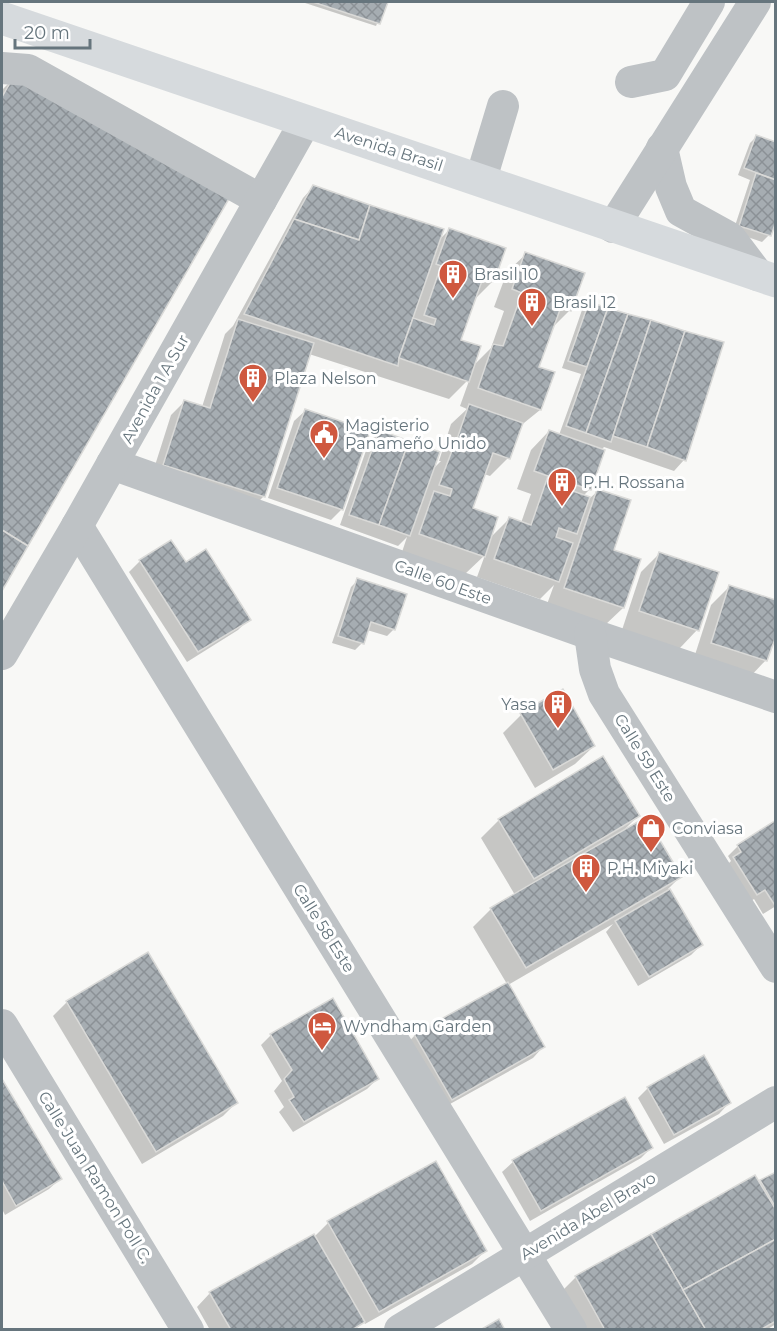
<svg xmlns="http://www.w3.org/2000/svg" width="777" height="1331" viewBox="0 0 777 1331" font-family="Montserrat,sans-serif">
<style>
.shadow{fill:#0003}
.building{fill:url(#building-cross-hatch);stroke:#dadad8;stroke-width:1.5}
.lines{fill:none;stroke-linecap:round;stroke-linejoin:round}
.minor{stroke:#bec2c5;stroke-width:32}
.major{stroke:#d6dadd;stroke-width:33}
.labels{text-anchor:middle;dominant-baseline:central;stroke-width:6;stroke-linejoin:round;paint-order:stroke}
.street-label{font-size:16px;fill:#66757d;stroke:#fff}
.poi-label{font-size:16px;fill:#66757d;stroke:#fff;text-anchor:start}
</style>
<defs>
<pattern id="building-cross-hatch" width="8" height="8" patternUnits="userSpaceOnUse" patternTransform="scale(1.5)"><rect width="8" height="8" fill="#a6adb2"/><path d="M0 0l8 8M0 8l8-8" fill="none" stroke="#8b9196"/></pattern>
</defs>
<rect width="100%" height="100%" fill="#f8f8f6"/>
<g class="shadow">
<path d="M302 2H386L376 26Z"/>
<path d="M14 78 228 198 2 587V90Z"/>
<path d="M757 136 776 143V216L769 235 762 242 733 232 750 180 738 175 750 143Z"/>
<path d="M313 187 439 240 449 230 493 281 474 300 460 341 472 367 491 348 504 311 494 307 507 272 526 254 570 310 552 328 537 368 553 373 540 410 519 427 508 458 490 476 484 474 471 509 489 539 509 519 521 523 531 494 517 489 531 450 549 431 559 435 581 374 562 368 582 310 589 303 722 343 684 460 674 471 604 447 601 450 590 489 583 496 590 498 598 491 623 608 604 626 546 607 554 585 540 599 477 577 485 555 465 574 402 552 407 537 398 546 340 525 369 442 380 431 432 470 441 461H439L451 424 467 409 460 406 470 378 449 399 309 354 264 496 251 509 151 478 171 415 184 402 202 407 225 334 233 326 303 198Z"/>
<path d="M305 411 342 509 331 520 268 498 294 421Z"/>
<path d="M659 554 697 630 679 649 622 630 641 572Z"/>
<path d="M140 561 185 564 249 619 238 630 187 662 129 572Z"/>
<path d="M358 580 394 629 387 636 367 630 362 643 355 650 332 643 351 587Z"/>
<path d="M729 587 766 660 748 679 693 661 711 605Z"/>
<path d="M521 715 594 746 575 764 535 788 503 733Z"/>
<path d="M638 816 622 832 680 877 668 889 701 945 691 955 638 986 606 932 613 924 508 985 543 1047 533 1058 441 1109 405 1046 415 1035 507 984 473 927 491 909 515 895 481 838 499 820Z"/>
<path d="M776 822V906L763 914 754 899 746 904 723 869 731 861 728 856 738 846Z"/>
<path d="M67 1002 236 1103 223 1116 142 1164 53 1016Z"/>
<path d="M271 1035 377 1079 367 1089 293 1132 279 1112 284 1107 274 1091 282 1081 261 1045Z"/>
<path d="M2 1082 60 1179 49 1189 5 1215 2 1209Z"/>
<path d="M648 1088 729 1103 719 1114 664 1144 638 1098Z"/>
<path d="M624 1099 651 1148 641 1158 530 1221 502 1172 513 1162Z"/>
<path d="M776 1173V1324L766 1330H584L562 1291 576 1277 755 1177 758 1184Z"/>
<path d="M328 1223 485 1251 472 1264 365 1324 363 1321 355 1330H210L197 1307 210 1293 314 1237Z"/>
</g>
<g class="building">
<path d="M313 2H388L380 24Z"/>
<path d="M14 76 230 197 28 546 2 530V97Z"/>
<path d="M756 135 776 142V180L744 168Z"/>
<path d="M756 173 776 180V221L771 236 739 226Z"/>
<path d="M313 185 370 205 359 240 294 219Z"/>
<path d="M370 205 444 229 399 358 398 366 244 314 294 219 359 240Z"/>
<path d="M449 228 506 248 494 282 483 278 461 340 481 346 469 382 399 358 413 318 434 325 436 319 424 315 441 266 436 264Z"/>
<path d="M525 252 585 273 571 311 561 307 539 367 555 372 541 410 478 388 493 344 503 346 522 293 512 289Z"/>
<path d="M589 302 608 308 587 367 568 361Z"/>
<path d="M608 308 628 314 586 433 566 426Z"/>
<path d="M628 314 651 320 611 442 586 433Z"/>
<path d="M238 319 314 343 265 497 163 465 184 400 210 408Z"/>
<path d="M651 320 685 331 647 447 613 436Z"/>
<path d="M685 331 724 342 686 461 647 447Z"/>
<path d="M469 404 523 423 510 459 493 453 473 508 498 517 485 557 419 534 434 491 450 496 452 489 439 485 453 448 464 452 466 446 456 442Z"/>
<path d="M305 409 370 431 343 510 277 488Z"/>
<path d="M379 430 409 441 379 525 349 515Z"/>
<path d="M549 430 605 450 591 490 576 485 573 491 590 497 577 534 559 528 556 537 573 543 559 582 494 559 509 517 531 525 548 476 534 471Z"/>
<path d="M409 441 440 452 410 536 379 525Z"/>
<path d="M597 489 631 500 614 550 641 559 624 608 564 588Z"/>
<path d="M2 530 28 546 2 591Z"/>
<path d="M171 540 186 562 206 549 251 620 198 652 139 560Z"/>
<path d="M659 552 719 572 699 631 639 611Z"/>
<path d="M357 578 407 594 395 630 371 622 364 644 338 636Z"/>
<path d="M729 585 776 600V636L767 661 711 643Z"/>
<path d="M563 689 595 746 553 770 520 713Z"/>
<path d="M603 756 640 816 534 879 498 819Z"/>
<path d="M646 817 682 877 526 968 490 908Z"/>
<path d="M776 820V903L774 904 765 890 757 895 733 857 741 852 737 845Z"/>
<path d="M670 889 703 945 649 977 615 921Z"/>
<path d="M148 952 238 1103 156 1152 66 1001Z"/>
<path d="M508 982 545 1047 452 1100 414 1034Z"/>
<path d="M333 998 379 1079 304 1122 289 1100 294 1097 284 1079 292 1070 270 1034Z"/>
<path d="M704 1055 731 1103 674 1135 647 1087Z"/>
<path d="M2 1079 62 1179 16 1206 2 1181Z"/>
<path d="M625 1097 653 1148 541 1211 512 1160Z"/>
<path d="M436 1161 487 1251 379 1312 327 1221Z"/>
<path d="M776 1172V1208L760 1180Z"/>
<path d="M755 1175 776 1210V1239L683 1290 651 1234Z"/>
<path d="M314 1234 365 1322 352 1330H231L209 1292Z"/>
<path d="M651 1234 683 1290 706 1330H605L575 1276Z"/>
<path d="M776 1239V1321L760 1330H706L683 1290Z"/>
<path d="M499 1319 505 1330H480Z"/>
</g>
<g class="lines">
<g class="minor">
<path d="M2 68 28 70 261 200"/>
<path d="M631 82 665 75 709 2"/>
<path d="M662 148 671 187 681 211 730 238 758 275"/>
<path d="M481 179 503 106"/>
<path d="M613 227 755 2"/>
<path d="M112 464 590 634 776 697"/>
<path d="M77 526 571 1330"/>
<path d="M590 634 595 669 604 694 776 967"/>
<path d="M2 654 77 526 305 122"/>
<path d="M2 1025 188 1330"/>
<path d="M400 1330 776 1102"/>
</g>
<path class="major" d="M2 18 776 281"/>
</g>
<defs>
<g id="building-pin" transform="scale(1.5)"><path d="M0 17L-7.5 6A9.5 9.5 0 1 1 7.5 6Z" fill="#cf583f" stroke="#fff"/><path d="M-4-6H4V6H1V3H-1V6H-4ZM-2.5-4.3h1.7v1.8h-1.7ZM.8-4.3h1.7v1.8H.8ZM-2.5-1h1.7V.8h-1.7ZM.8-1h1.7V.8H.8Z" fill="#fff"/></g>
<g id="civic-pin" transform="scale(1.5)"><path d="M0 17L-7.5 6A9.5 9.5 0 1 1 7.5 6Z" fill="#cf583f" stroke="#fff"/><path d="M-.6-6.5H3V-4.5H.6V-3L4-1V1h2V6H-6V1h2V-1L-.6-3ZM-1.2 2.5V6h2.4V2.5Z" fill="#fff"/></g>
<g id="shop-pin" transform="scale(1.5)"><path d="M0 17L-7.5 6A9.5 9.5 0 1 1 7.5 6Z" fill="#cf583f" stroke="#fff"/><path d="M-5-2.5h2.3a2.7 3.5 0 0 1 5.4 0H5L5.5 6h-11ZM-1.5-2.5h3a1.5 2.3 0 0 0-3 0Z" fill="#fff"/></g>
<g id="hotel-pin" transform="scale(1.5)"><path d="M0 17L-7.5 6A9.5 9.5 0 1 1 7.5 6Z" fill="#cf583f" stroke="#fff"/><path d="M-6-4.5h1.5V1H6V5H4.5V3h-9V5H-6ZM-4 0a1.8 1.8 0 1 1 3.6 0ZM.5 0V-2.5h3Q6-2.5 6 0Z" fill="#fff"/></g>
</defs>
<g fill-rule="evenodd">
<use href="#building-pin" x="453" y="274"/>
<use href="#building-pin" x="532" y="302"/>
<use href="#building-pin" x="253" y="378"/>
<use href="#civic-pin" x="324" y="434"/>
<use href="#building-pin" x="562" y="482"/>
<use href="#building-pin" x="558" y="704"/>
<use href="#shop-pin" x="651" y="828"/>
<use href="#building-pin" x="586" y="868"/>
<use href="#hotel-pin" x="322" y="1026"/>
</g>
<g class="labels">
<g class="street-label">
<text transform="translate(389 149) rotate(18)">Avenida Brasil</text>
<text transform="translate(155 389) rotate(-61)">Avenida 1 A Sur</text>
<text transform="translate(443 582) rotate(20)">Calle 60 Este</text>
<text transform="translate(645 758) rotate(58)">Calle 59 Este</text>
<text transform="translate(324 928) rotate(58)">Calle 58 Este</text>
<text transform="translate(95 1177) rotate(58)">Calle Juan Ramon Poll C.</text>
<text transform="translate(588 1216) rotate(-31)">Avenida Abel Bravo</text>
</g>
<g class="poi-label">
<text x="474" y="274">Brasil 10</text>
<text x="553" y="302">Brasil 12</text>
<text x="274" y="378">Plaza Nelson</text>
<text x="345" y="425">Magisterio<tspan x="345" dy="18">Panameño Unido</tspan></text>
<text x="583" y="482">P.H. Rossana</text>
<text x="537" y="704" text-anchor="end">Yasa</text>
<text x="672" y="828">Conviasa</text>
<text x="607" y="868">P.H. Miyaki</text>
<text x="343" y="1026">Wyndham Garden</text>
</g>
</g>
<rect width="777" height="1331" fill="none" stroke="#66757d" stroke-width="6"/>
<path d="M15 39v9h75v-9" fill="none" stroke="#66757d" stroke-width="3"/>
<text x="24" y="39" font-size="18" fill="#66757d" stroke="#ffffff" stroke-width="4.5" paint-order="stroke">20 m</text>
</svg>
